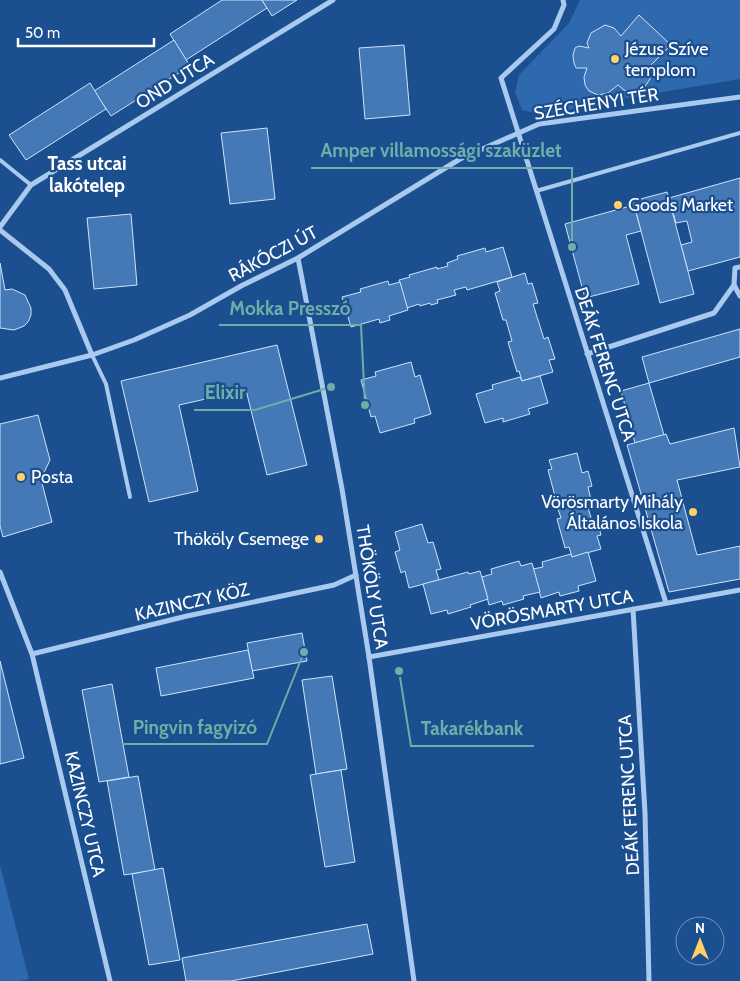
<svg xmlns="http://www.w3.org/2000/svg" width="740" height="981" viewBox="0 0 740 981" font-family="Cabin,sans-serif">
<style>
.green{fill:#2e69ad}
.building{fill:#4478b7;stroke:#cfe3fa}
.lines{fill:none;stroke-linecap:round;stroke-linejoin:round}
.service{stroke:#a9c9ee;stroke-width:4}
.minor{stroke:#a9c9ee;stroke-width:5}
.poi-dot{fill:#ffd166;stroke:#1b4f8f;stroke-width:2}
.labels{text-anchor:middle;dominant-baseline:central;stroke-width:4.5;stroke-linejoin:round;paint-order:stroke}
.poi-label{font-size:18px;fill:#fff;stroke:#1b4f8f;text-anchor:start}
.street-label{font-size:18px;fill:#fff;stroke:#1b4f8f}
.neighbourhood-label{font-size:19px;font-weight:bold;fill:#fff;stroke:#1b4f8f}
.leader{fill:none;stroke:#6fada8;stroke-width:2}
.callout-dot{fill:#6fada8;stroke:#1b4f8f;stroke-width:2}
.callout-label{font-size:19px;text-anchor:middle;font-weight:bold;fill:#6fada8;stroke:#1b4f8f;stroke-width:4.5;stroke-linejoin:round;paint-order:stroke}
</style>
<rect width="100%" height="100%" fill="#1b4f8f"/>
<g class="green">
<path d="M580 0H740V79L621 99 543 115 522 110 515 92 519 75 569 23Z"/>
<path d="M0 865 29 979 19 981H0Z"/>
</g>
<g class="building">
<path d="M222 0H262L267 8 186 60 170 34Z"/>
<path d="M262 0H297L272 16Z"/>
<path d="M639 15 671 45 648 68 650 72V79L646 85 643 89 633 93 624 90 618 85 608 93 598 95 589 91 585 85 584 77 587 68H576L574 63 573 55 575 48 579 46 589 48 587 43 591 33 605 25 614 28 621 36Z"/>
<path d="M174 40 190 66 111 116 94 91Z"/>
<path d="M404 45 410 115 365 119 359 48Z"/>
<path d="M90 83 106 109 26 160 9 135Z"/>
<path d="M267 128 275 199 230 204 221 133Z"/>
<path d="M740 178V257L688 271 681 245 692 242 687 221 676 223 669 198Z"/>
<path d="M667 192 694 294 660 303 633 201Z"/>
<path d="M634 205 641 231 626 235 639 284 585 298 565 224Z"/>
<path d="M131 214 137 285 94 289 87 218Z"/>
<path d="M503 247 512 277 467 290 466 287 454 290 456 295 437 300 438 303 431 305 430 303 420 306 419 304 407 308 399 280 410 277 409 275 437 267V269L448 266 447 263 458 259 457 256 485 248 486 252Z"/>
<path d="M0 263 5 290 12 289 25 295 31 308V315L28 322 24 326 14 330 0 328Z"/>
<path d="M525 273 528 284 532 283 538 303 533 304 544 339 548 337 555 359 549 360 553 372 522 381 519 371 517 372 508 342 512 341 506 320H503L495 293 500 291 497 282Z"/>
<path d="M388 281 389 285 400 282 408 310 389 316 390 320 380 323 379 319 351 327 342 297 361 292 360 289Z"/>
<path d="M740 329V357L649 383 642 357Z"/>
<path d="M277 345 307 465 267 475 246 390 179 405 198 491 149 502 121 381Z"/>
<path d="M411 362 415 377 420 375 431 414 414 419 415 423 380 433 375 416 371 417 361 380 376 376 375 372Z"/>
<path d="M540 376 548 403 528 409 530 414 503 422V418L485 423 476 394 493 389 492 385 520 377 522 381Z"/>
<path d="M649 383 664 435 635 443 621 391Z"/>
<path d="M38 415 50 460 41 479 52 522 3 537 0 526V424Z"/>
<path d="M734 428 740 467 677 480 697 555 740 546V579L669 592 627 445 666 434 670 444Z"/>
<path d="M577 453 582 473 588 471 592 486 588 487 591 500 562 508 560 499 556 500 548 470 552 469 549 460Z"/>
<path d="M586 501 592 521 597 519 601 535 597 536 601 549 572 557 569 547 565 548 557 519 561 518 558 509Z"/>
<path d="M422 524 428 543 433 542 441 569 436 570 439 580 409 588 405 571 401 573 395 552 400 550 395 532Z"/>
<path d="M588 552 596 581 578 586 579 591 560 596 559 592 541 598 533 569 543 567 542 562 571 554 572 557Z"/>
<path d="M519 561 521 566 532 563 540 592 523 596 524 599 503 605 502 601 489 605 482 577 492 574 491 569Z"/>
<path d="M480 571 488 599 470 605 471 607 448 614 447 610 431 614 423 584 468 572 469 574Z"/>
<path d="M302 633 307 661 252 671 247 643Z"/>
<path d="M248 650 254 678 161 696 156 668Z"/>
<path d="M0 661 24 758 0 764Z"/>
<path d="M332 676 347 769 316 774 302 680Z"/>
<path d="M112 684 129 777 99 782 82 690Z"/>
<path d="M341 770 355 862 325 867 310 775Z"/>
<path d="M138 776 155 870 124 875 107 781Z"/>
<path d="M163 868 180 960 149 965 132 874Z"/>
<path d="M367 924 373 954 231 981H186L182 958Z"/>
</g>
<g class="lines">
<g class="service">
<path d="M0 160 31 185"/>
<path d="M536 191 740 133"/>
<path d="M92 355 106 384 130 497"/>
</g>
<g class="minor">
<path d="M563 0 564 5 554 29 501 78 666 603"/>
<path d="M0 227 31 185 333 0"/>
<path d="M0 230 49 269 65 290 92 355"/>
<path d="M298 258 342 489 369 657 414 981"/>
<path d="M740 267 735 268 734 285 740 296"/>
<path d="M587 354 714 313 734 285"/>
<path d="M0 378 92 355 134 340 190 315 241 286 298 258 460 159 539 124 740 97"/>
<path d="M0 572 32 654 110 981"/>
<path d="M633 609 645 813 649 981"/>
<path d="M32 654 187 616 334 585 356 575"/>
<path d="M369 657 740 590"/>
</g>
</g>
<g class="poi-dot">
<circle cx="615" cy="59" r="5"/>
<circle cx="618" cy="205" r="5"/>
<circle cx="21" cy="477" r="5"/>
<circle cx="693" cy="512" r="5"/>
<circle cx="319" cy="539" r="5"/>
</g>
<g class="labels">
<g class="poi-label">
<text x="625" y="49">Jézus Szíve<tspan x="625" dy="21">templom</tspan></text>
<text x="628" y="205">Goods Market</text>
<text x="31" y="477">Posta</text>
<text x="683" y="502" text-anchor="end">Vörösmarty Mihály<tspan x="683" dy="21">Általános Iskola</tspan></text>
<text x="309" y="539" text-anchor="end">Thököly Csemege</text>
</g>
<g class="street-label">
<text transform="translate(175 81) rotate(-32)">OND UTCA</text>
<text transform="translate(596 104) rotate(-9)">SZÉCHENYI TÉR</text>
<text transform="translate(273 254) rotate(-28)">RÁKÓCZI ÚT</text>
<text transform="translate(605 364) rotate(72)">DEÁK FERENC UTCA</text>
<text transform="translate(372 587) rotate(81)">THÖKÖLY UTCA</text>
<text transform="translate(192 602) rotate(-13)">KAZINCZY KÖZ</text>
<text transform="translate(552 610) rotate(-10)">VÖRÖSMARTY UTCA</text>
<text transform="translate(629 795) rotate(-93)">DEÁK FERENC UTCA</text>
<text transform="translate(85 814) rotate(77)">KAZINCZY UTCA</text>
</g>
<g class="neighbourhood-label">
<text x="87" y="163">Tass utcai<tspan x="87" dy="22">lakótelep</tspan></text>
</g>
</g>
<path class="leader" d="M572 247L572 168H311M365 405L361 325H219M331 387L255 410H194M304 652L267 744H122M399 671L411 746H534"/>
<g class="callout-dot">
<circle cx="572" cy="247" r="5"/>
<circle cx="365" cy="405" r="5"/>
<circle cx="331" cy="387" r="5"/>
<circle cx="304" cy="652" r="5"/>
<circle cx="399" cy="671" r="5"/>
</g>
<g class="callout-label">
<text x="441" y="157">Amper villamossági szaküzlet</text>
<text x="290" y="315">Mokka Presszó</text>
<text x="225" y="399">Elixir</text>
<text x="195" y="734">Pingvin fagyizó</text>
<text x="472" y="735">Takarékbank</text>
</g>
<g transform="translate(700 941)"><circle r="24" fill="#1b4f8f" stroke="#7695bc"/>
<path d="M0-4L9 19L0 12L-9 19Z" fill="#ffd166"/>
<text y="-8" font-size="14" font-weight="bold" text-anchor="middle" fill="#ffffff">N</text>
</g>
<path d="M18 38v8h136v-8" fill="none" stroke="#ffffff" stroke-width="2.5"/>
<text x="25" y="38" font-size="15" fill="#ffffff" stroke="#1b4f8f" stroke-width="4" paint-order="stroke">50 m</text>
</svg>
